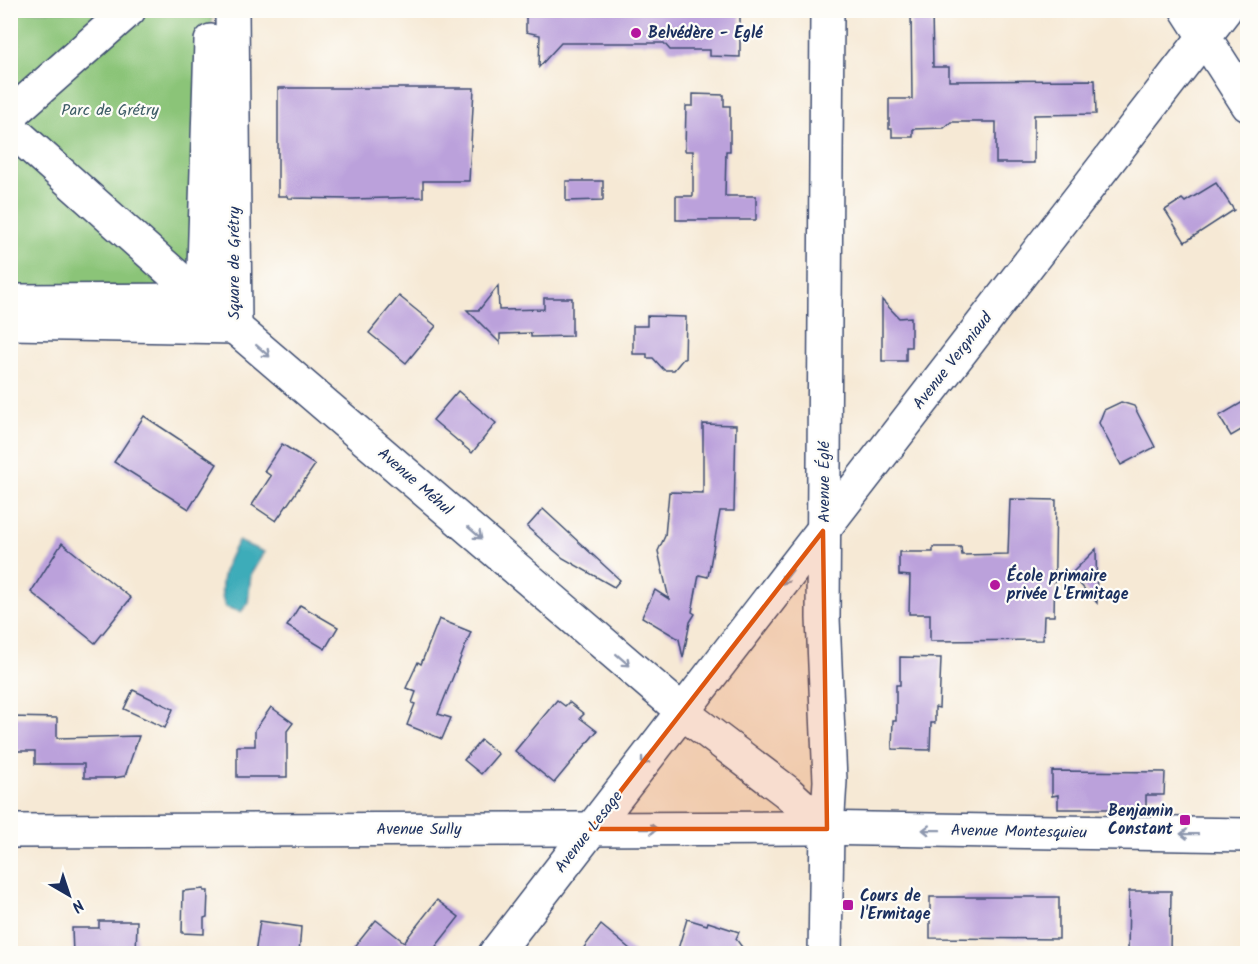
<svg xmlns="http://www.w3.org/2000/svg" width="1258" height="964" viewBox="0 0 1258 964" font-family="Kalam,sans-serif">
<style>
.green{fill:#8bc478;stroke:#537a6b;stroke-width:1.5}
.water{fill:#3dacb9;stroke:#2c6e8c;stroke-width:1.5}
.building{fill:#bba1db}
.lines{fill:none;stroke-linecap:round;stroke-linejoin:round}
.minor-casing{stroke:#3c4b70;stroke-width:36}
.minor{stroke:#fff;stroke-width:33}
.oneway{stroke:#8d97ae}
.marked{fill:#de5710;fill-opacity:0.2;stroke:#de5710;stroke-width:4.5;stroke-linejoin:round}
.poi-dot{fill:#b5179e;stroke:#fdfcf7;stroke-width:2}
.labels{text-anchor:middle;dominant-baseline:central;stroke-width:4.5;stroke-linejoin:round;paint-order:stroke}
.poi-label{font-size:16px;font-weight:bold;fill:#1b2f5e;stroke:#fdfcf7;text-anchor:start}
.park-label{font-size:16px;fill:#3d5c66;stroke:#fdfcf7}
.street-label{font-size:16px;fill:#1b2f5e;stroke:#fdfcf7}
</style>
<rect width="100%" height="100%" fill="#fdfcf7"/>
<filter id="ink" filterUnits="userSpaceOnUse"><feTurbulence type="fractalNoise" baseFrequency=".0167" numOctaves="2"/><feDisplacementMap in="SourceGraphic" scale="12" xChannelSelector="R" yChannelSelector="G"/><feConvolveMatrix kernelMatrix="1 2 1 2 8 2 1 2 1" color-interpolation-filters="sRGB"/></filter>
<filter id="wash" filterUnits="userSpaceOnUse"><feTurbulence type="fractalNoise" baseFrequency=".008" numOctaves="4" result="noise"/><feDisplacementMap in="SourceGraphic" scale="24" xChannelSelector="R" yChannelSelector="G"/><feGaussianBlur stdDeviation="1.35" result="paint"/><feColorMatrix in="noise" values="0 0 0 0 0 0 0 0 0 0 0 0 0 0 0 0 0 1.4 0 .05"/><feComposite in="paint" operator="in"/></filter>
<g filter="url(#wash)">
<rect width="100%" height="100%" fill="#f6e9d5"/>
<path class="green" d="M10 11H212L203 300 11 301Z"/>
<path class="water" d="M238 541 264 552 251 574 248 603 241 612 225 607C216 584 226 562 238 541Z"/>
<g id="blocks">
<g class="building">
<path d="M537 10H740V57L710 56V50H670L664 43H561L539 67 540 35 526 32V13Z"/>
<path d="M911 10H932L933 67H949V81L1095 80 1096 114 1034 115V163H996V122H951L944 128 913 129V137H892V129H889V99H912Z"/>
<path d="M278 88H474L469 181H423V197L352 199 288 198 287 196H278Z"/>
<path d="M693 94 724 95V106H730V151H726L725 196H756V220H676V196H693V151H685L686 106H693Z"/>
<path d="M566 181H603V200L566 201Z"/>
<path d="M1216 183 1234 210 1185 242 1165 210 1182 199 1185 202Z"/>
<path d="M498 286 499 310 544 309V298H572V336L531 337V333L500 334V343L467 310H479Z"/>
<path d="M399 296 436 326 406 363 369 333Z"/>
<path d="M882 300 899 318 911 317V347H906V361H882Z"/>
<path d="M647 316 686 317 685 359H683L674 370H664L653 358H647V354H633V326H647Z"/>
<path d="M458 391 496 423 472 453 433 420Z"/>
<path d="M1248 399V426L1231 436 1219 416Z"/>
<path d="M1121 402 1134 406 1155 447 1121 465 1099 423 1104 410Z"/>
<path d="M144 416 217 464 189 509 114 462Z"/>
<path d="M703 424 736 425 734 511H720L708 577 699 575 692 612 695 614 690 622 683 658 679 639 642 617 655 590 669 599 658 551 665 536 669 492 703 493Z"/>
<path d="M282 444 315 465 276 521 252 505 271 476 264 471Z"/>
<path d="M1010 499 1056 500 1054 616H1044L1043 640 930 641V614H909L910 576 899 575V552H933V547H961L962 555 1008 554Z"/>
<path d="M543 509 620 580 614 587 563 558 527 527Z"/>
<path d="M62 543 131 598 95 643 31 592Z"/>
<path d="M1096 549 1097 603 1071 574Z"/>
<path d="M300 605 338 627 325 649 287 626Z"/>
<path d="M439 619 471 632 438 714 451 718 442 739 407 725 415 704 412 703 416 692 406 688 418 662 421 664Z"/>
<path d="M900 657 941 658 939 708 935 707V723H931L930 750 892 749 893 721H896V685H900Z"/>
<path d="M133 690 173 709 165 728 124 709Z"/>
<path d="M557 700 565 706 569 702 584 714 580 718 597 731 554 783 515 751Z"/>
<path d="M271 707 293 723 287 731V777H237V746H255V730Z"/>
<path d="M10 717 57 718V738L139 736 125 776 114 778H84V764H35V751H10Z"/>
<path d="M481 740 498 754 481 774 464 760Z"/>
<path d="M1052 771 1165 772 1164 795H1146V809H1058V795L1052 796Z"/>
<path d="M204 889V891H208L207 917 204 918V934L182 933 183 891Z"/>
<path d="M1129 891H1171L1170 954H1128Z"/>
<path d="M930 897H1059V939L930 938Z"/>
<path d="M437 900 459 917 430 954H349L376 920 404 942Z"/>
<path d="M687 919 707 925 708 922 739 932 736 939 747 954H725L708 948 691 954 678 949Z"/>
<path d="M99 921H137L136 954H73L72 928H99Z"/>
<path d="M260 921 301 927 299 954H255Z"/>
<path d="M601 925 636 954H579Z"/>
</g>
</g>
</g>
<g filter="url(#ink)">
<use href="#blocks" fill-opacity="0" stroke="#3c4b70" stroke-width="1.5"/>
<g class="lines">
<g class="minor-casing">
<g id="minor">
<path d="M1187 10 1248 105"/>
<path d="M10 115 129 10"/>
<path d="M10 128 203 300 695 722 787 792 827 829"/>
<path d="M203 300 211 41"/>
<path d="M18 301 203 300"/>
<path d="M10 323 235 327 232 10"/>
<path d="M10 831 810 828 1248 835"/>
<path d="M495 954 1225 10"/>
<path d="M825 954 827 829 830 781 823 618 827 10"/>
</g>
</g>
<use href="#minor" class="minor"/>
</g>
<defs><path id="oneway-shaft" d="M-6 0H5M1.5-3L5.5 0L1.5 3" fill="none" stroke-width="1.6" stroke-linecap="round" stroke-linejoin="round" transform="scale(1.5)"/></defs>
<g class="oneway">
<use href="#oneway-shaft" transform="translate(263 351) rotate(41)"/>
<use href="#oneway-shaft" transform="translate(475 533) rotate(41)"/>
<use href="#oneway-shaft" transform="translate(787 577) rotate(128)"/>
<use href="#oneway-shaft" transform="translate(623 660) rotate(41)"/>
<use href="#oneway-shaft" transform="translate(647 758) rotate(128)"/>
<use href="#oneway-shaft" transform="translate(649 829)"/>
<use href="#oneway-shaft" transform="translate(931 830) rotate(-179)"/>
<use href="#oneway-shaft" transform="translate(1189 834) rotate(-179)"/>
</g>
</g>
<path class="marked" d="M823 531 827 829H591Z"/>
<g class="poi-dot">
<circle cx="636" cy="33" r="6"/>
<circle cx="995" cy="585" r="6"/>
<rect x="1179" y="814" width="12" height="12" rx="3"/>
<rect x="842" y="899" width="12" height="12" rx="3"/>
</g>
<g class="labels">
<g class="poi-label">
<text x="648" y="33">Belvédère - Eglé</text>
<text x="1007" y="576">École primaire<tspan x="1007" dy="18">privée L'Ermitage</tspan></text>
<text x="1173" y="811" text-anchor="end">Benjamin<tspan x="1173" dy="18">Constant</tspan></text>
<text x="860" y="896">Cours de<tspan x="860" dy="18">l'Ermitage</tspan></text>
</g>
<g class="park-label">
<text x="110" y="110">Parc de Grétry</text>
</g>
<g class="street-label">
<text transform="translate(234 263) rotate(-90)">Square de Grétry</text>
<text transform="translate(953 361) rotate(-52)">Avenue Vergniaud</text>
<text transform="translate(415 482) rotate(41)">Avenue Méhul</text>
<text transform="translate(824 482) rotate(-90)">Avenue Églé</text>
<text x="419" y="829">Avenue Sully</text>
<text transform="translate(589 832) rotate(-52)">Avenue Lesage</text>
<text transform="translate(1019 832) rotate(1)">Avenue Montesquieu</text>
</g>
</g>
<rect width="1258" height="964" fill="none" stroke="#fdfcf7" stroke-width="36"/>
<g transform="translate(69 895) rotate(141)" stroke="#fdfcf7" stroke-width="4.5" paint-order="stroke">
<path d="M0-4.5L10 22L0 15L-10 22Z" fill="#1b2f5e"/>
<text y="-9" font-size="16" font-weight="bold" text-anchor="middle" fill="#1b2f5e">N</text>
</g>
</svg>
